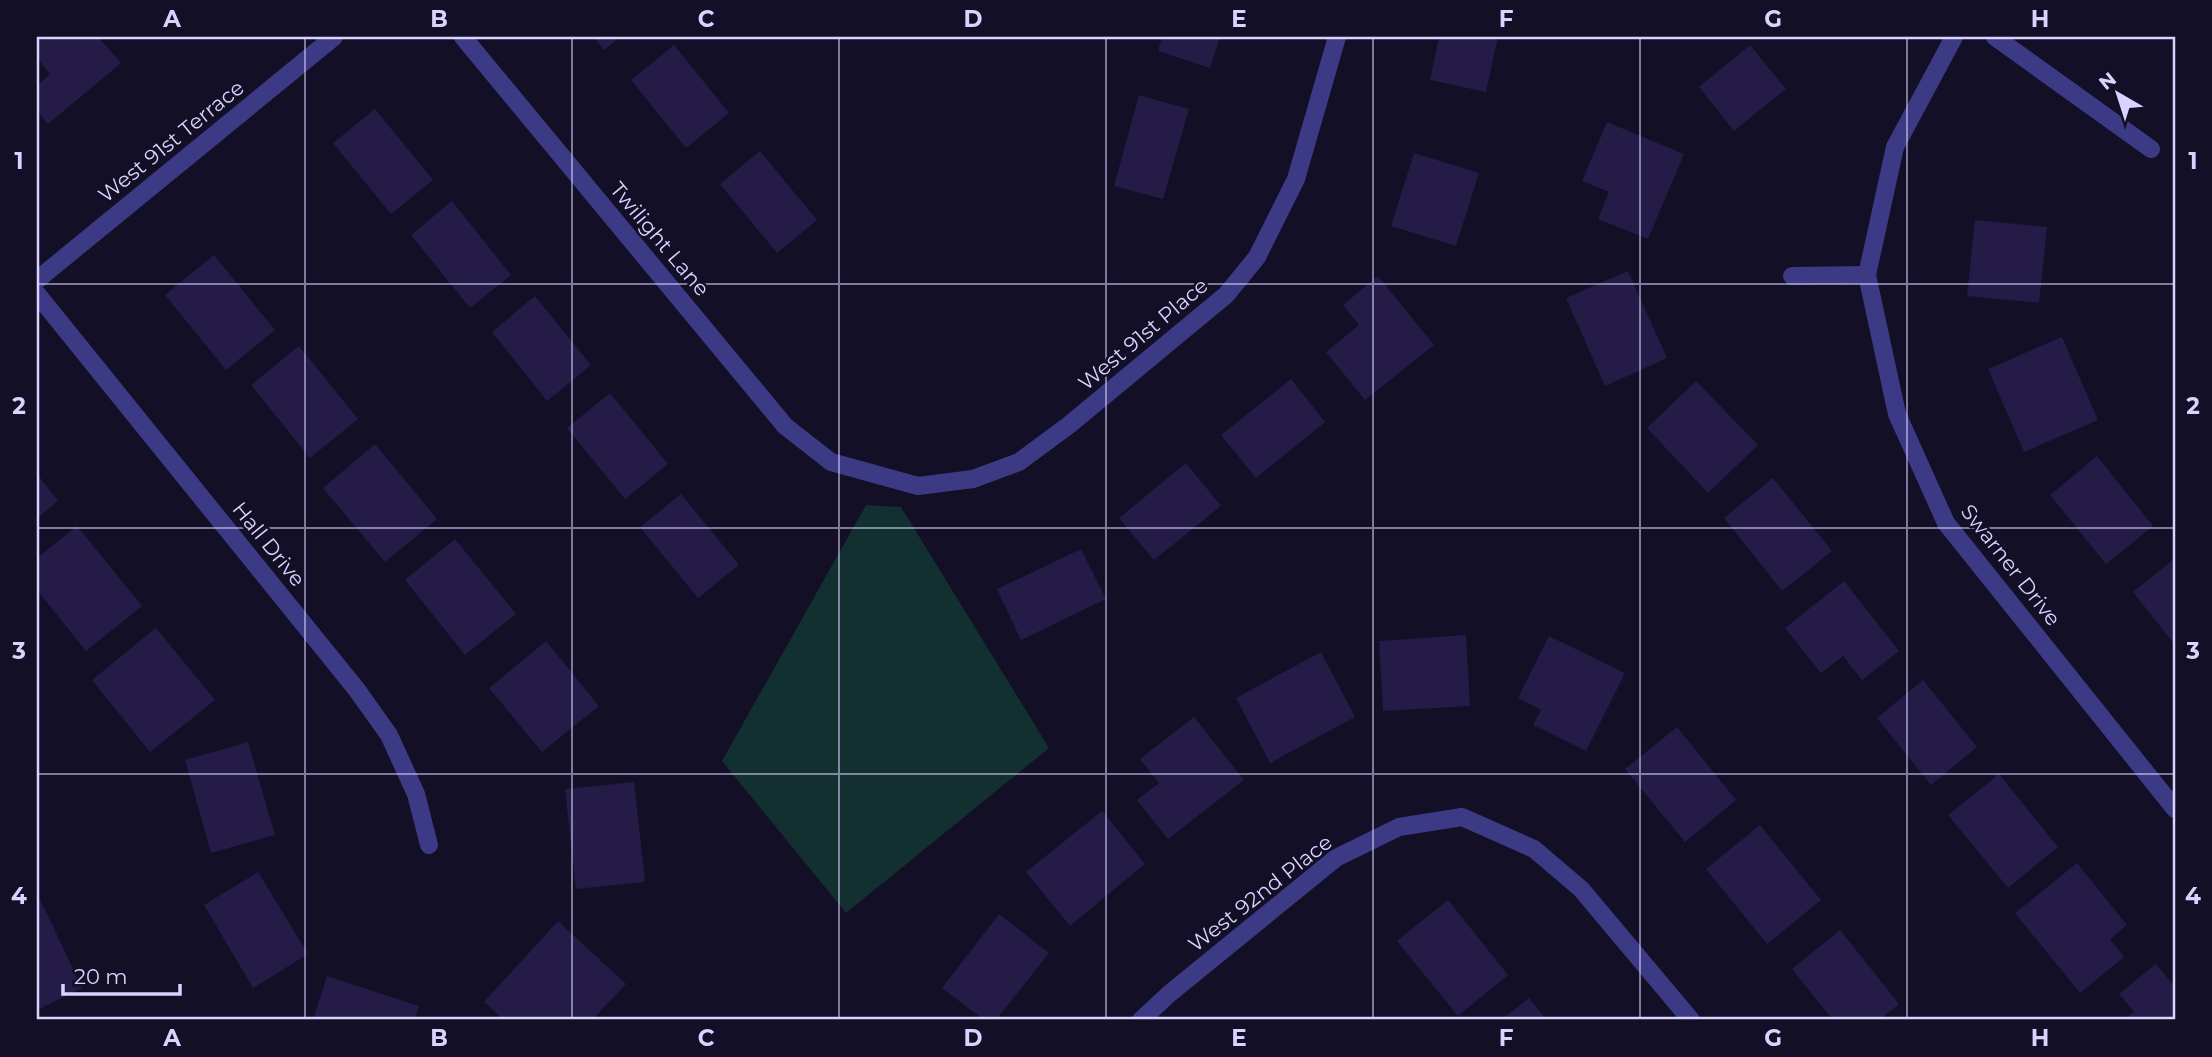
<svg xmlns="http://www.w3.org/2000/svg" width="2212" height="1057" viewBox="0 0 2212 1057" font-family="Montserrat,sans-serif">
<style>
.green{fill:#12302f}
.building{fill:#241b47}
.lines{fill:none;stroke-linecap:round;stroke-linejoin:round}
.minor{stroke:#3d3a85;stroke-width:18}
.grid{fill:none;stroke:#d9d4ff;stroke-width:2;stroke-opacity:0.55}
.labels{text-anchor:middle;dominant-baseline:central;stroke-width:5;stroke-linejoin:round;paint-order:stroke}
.street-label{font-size:21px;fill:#d9d4ff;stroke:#130f26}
.neatline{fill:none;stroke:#d9d4ff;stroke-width:2.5}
.grid-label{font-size:23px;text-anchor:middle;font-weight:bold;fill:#d9d4ff}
</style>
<rect width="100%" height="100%" fill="#130f26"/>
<path class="green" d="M866 505 901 507 1049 748 846 913 722 761Z"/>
<g class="building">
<path d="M43 37H98L121 63 48 124 37 111V86L50 74 37 58V42Z"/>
<path d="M593 37H620L604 50Z"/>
<path d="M1162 37H1220L1210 68 1158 51Z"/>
<path d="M1439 37H1498L1486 92 1430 80Z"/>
<path d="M674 45 729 113 686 148 631 80Z"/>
<path d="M1750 45 1786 89 1734 131 1699 87Z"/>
<path d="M1139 95 1189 109 1163 199 1114 186Z"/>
<path d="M375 109 433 180 391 214 333 143Z"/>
<path d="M1607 122 1684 154 1648 239 1598 219 1609 192 1582 181Z"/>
<path d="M760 151 817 220 777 253 720 184Z"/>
<path d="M1414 153 1479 173 1456 246 1391 226Z"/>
<path d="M452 201 511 275 470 308 411 235Z"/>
<path d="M1975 220 2047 227 2039 303 1967 296Z"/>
<path d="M214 255 275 330 226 370 165 295Z"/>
<path d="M1628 271 1667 358 1605 386 1566 298Z"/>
<path d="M1378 276 1434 345 1365 400 1326 352 1359 325 1343 305Z"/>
<path d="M535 296 591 365 547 401 492 332Z"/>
<path d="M2062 337 2098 420 2024 452 1988 369Z"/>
<path d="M299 346 358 419 310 458 251 385Z"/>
<path d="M1291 379 1325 422 1256 478 1221 435Z"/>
<path d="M1696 381 1758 445 1708 493 1647 428Z"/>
<path d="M610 393 668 464 625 499 567 428Z"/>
<path d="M375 444 437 519 385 562 323 488Z"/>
<path d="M2097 456 2153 526 2106 564 2050 495Z"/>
<path d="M1186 463 1221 506 1154 560 1119 518Z"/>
<path d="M37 474 58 501 37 518Z"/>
<path d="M1773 478 1832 551 1782 591 1724 518Z"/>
<path d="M681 494 739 565 698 598 640 527Z"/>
<path d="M77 526 142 606 86 651 37 590V558Z"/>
<path d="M455 539 516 614 465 655 405 580Z"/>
<path d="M1081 549 1106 599 1021 640 997 589Z"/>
<path d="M2175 558V645L2133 592Z"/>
<path d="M1844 581 1899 651 1862 680 1843 656 1821 673 1785 628Z"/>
<path d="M156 628 215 700 150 752 92 680Z"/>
<path d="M1466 635 1470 706 1383 711 1379 641Z"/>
<path d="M1549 636 1625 673 1586 751 1533 725 1541 710 1518 698Z"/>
<path d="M546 641 599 706 542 752 489 688Z"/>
<path d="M1321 652 1355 717 1270 763 1236 698Z"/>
<path d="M1923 680 1977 747 1931 785 1877 718Z"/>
<path d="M1194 717 1244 780 1168 839 1137 800 1159 783 1140 759Z"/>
<path d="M1677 727 1736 800 1685 842 1625 769Z"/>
<path d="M248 742 275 835 211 853 185 760Z"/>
<path d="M1999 774 2058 847 2008 888 1948 815Z"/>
<path d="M634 782 645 882 576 889 565 789Z"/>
<path d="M1102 811 1145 864 1070 926 1026 872Z"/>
<path d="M1760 825 1821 900 1767 944 1706 869Z"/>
<path d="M2077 863 2127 925 2110 939 2124 957 2080 993 2015 913Z"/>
<path d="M258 872 308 954 253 988 204 905Z"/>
<path d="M40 899 82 988 37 1010V900Z"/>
<path d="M1448 900 1508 975 1458 1016 1397 941Z"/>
<path d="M999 914 1049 953 996 1020H984L942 988Z"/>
<path d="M558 921 626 984 592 1020H504L484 1002Z"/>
<path d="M1840 930 1899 1004 1879 1020H1833L1792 969Z"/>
<path d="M2156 964 2175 987V1020H2123L2134 1012 2119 994Z"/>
<path d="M327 976 419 1006 414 1020H313Z"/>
<path d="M1529 998 1547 1020H1501Z"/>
</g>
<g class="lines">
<g class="minor">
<path d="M463 37 785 426 831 462 918 486 973 479 1019 462 1069 425 1226 295 1257 257 1296 179 1337 37"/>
<path d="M1954 37 1895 147 1867 275 1897 414 1946 523 2175 809"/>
<path d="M1995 37 2151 149"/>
<path d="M1792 276 1867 275"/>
<path d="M37 280 334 37"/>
<path d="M37 294 357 690 389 735 416 794 429 845"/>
<path d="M1141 1020 1169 994 1336 858 1399 827 1462 817 1534 849 1581 889 1691 1020"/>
</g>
</g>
<path class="grid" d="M305 37V1020M572 37V1020M839 37V1020M1106 37V1020M1373 37V1020M1640 37V1020M1907 37V1020M37 284H2175M37 528H2175M37 774H2175"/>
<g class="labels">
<g class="street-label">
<text transform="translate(171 141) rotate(-39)">West 91st Terrace</text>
<text transform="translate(660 239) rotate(50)">Twilight Lane</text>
<text transform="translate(1143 334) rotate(-40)">West 91st Place</text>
<text transform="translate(269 544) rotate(51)">Hall Drive</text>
<text transform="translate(2011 565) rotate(52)">Swarner Drive</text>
<text transform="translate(1260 893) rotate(-38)">West 92nd Place</text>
</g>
</g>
<rect width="2212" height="1057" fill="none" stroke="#130f26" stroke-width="77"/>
<g transform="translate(2118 94) rotate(321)" stroke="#130f26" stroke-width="5" paint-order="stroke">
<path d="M0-5L12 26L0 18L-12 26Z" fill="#d9d4ff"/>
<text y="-10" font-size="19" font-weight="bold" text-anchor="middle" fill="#d9d4ff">N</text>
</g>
<path d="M63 984v10h117v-10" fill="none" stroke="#d9d4ff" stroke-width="3.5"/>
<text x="74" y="984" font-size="21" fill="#d9d4ff" stroke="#130f26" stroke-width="5" paint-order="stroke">20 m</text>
<rect x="38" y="38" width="2136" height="980" class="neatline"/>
<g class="grid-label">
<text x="172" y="27">A</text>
<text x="439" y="27">B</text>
<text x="706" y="27">C</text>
<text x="973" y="27">D</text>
<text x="1239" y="27">E</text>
<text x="1506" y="27">F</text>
<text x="1773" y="27">G</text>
<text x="2040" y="27">H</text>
<text x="19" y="169">1</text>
<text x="2193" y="169">1</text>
<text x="19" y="414">2</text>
<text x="2193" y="414">2</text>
<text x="19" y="659">3</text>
<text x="2193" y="659">3</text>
<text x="19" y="904">4</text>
<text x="2193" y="904">4</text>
<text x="172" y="1046">A</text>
<text x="439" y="1046">B</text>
<text x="706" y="1046">C</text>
<text x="973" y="1046">D</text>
<text x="1239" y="1046">E</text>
<text x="1506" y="1046">F</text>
<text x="1773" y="1046">G</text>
<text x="2040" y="1046">H</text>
</g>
</svg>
